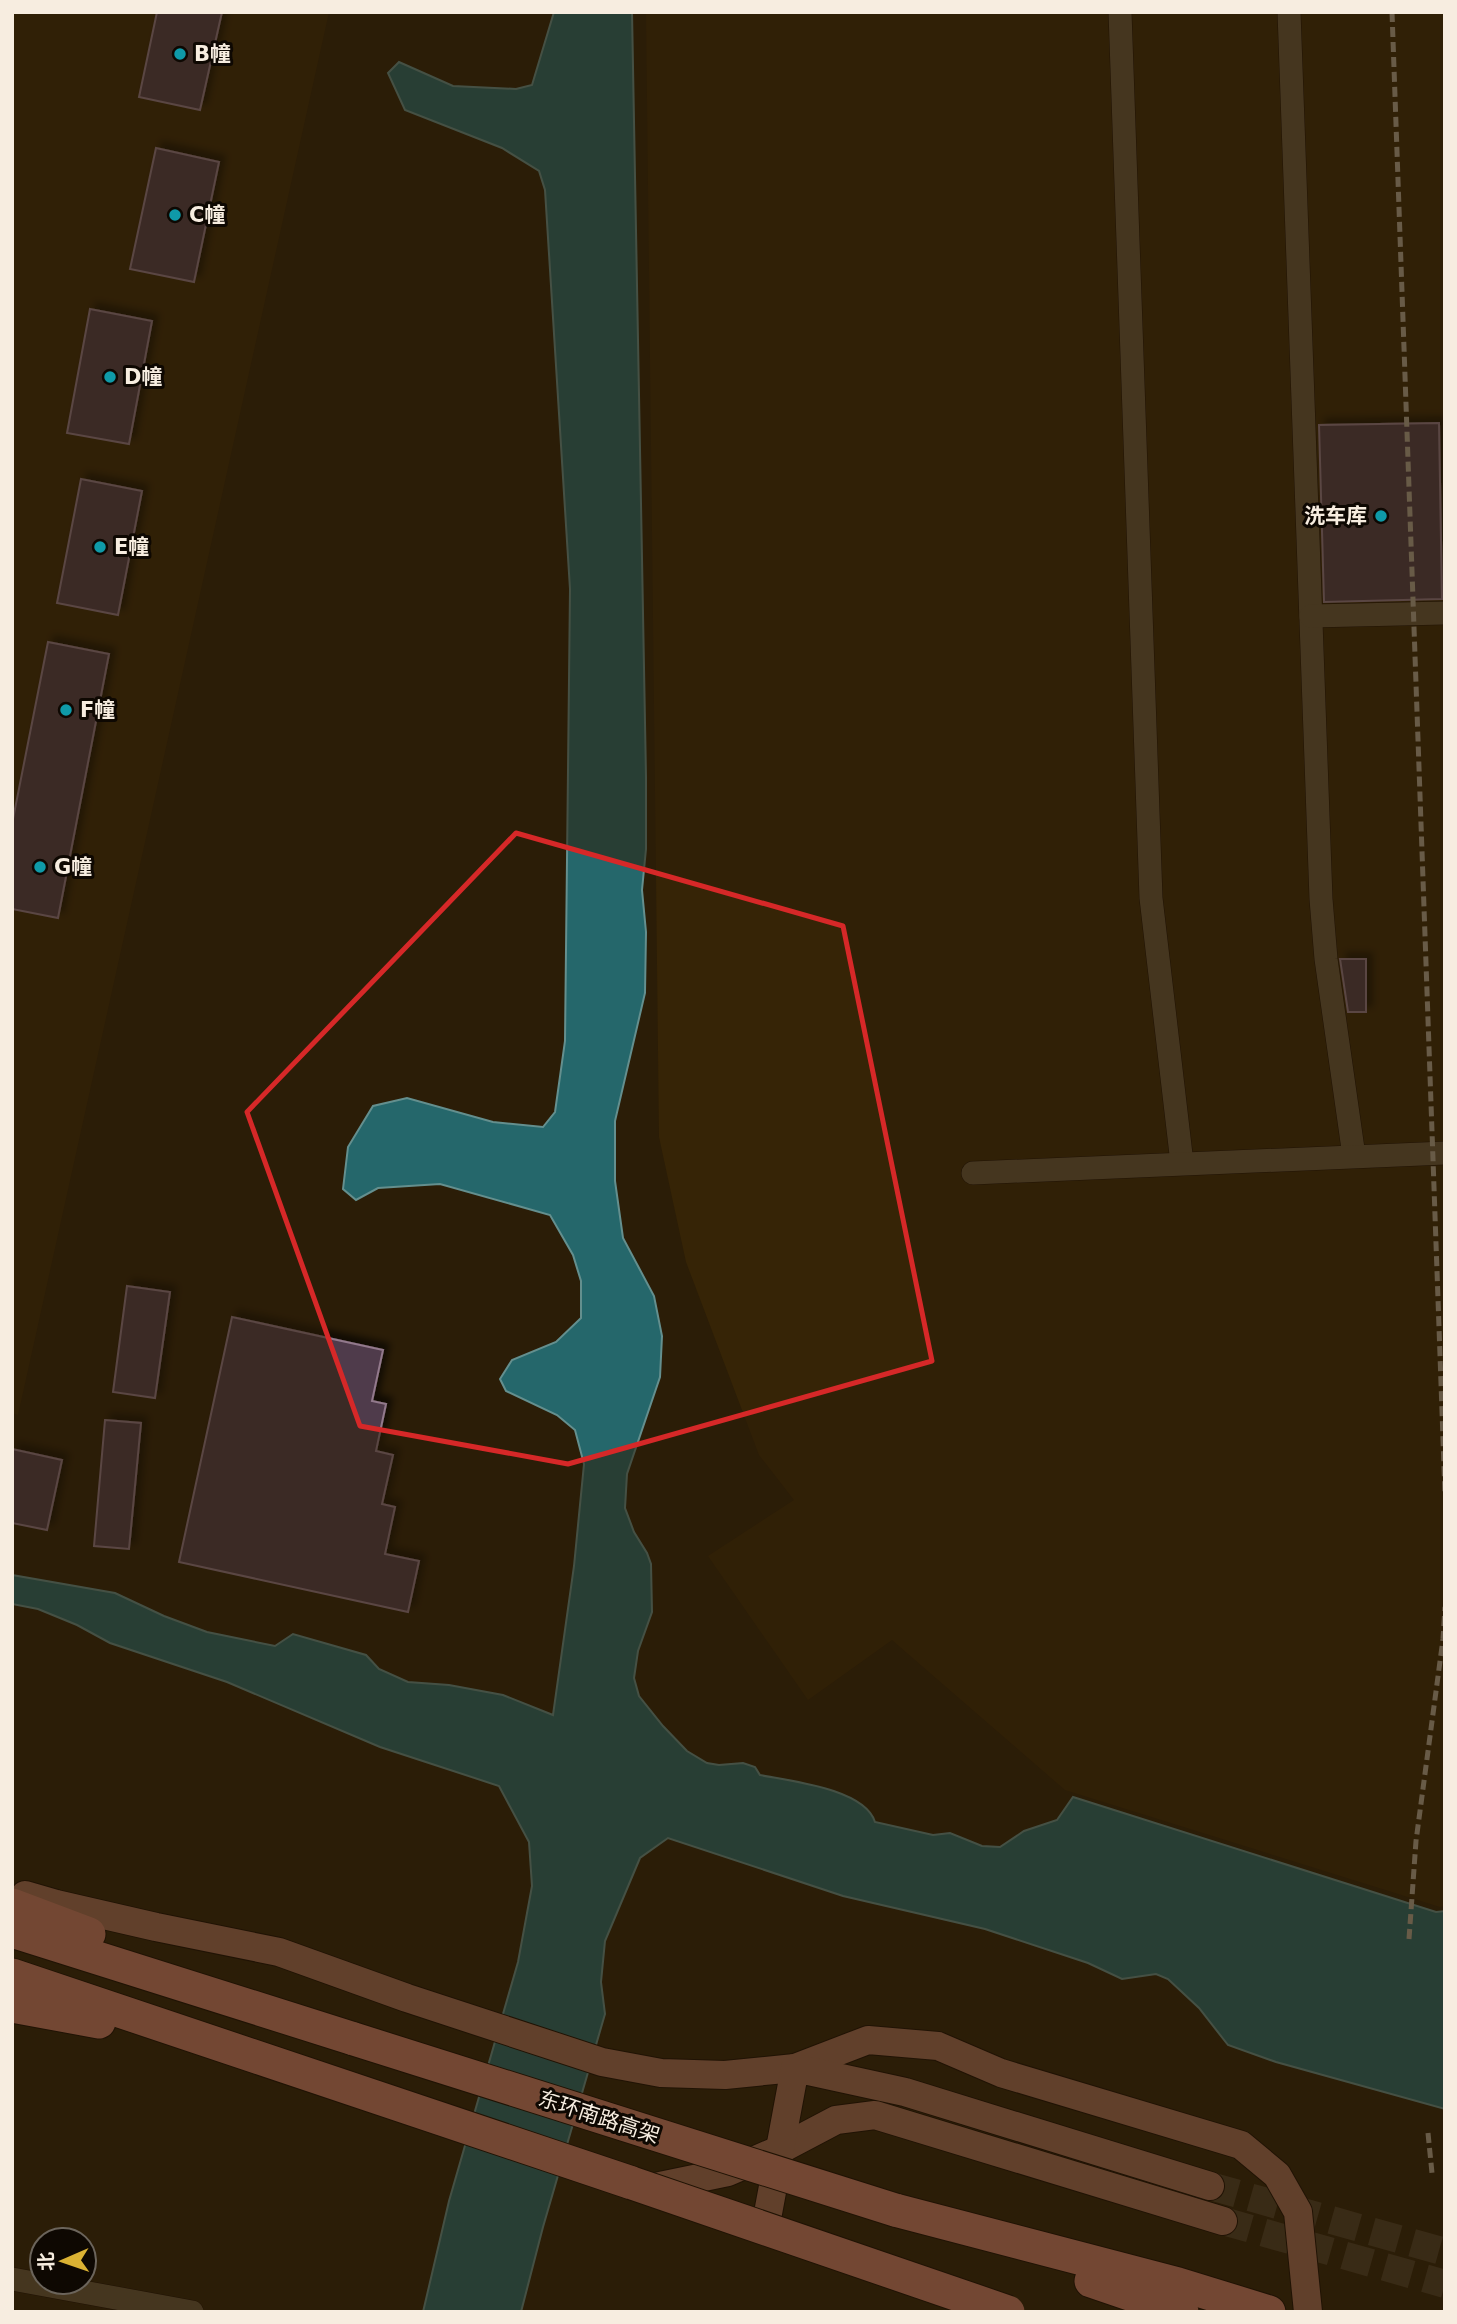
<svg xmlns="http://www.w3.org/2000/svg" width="1457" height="2324" viewBox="0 0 1457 2324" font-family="'DejaVu Sans','Noto Sans SC',sans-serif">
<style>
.built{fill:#362406}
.water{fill:#25676b;stroke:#648f8e;stroke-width:2}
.building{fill:#503a4b;stroke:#92798c;stroke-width:2;filter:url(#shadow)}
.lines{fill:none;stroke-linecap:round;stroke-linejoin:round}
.major-tunnel{stroke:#4a3c28;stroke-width:28;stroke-dasharray:28 14;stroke-linecap:butt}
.minor-casing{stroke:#130700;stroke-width:24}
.major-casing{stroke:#130700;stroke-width:30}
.highway-casing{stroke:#130700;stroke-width:35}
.minor{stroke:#64543c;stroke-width:23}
.major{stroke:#a26b57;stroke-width:28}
.highway{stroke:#cb7b69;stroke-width:33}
.rail{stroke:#b2a696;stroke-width:5;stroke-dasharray:10 5;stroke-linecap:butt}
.highway-bridge-casing{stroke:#130700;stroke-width:35;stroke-linecap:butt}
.highway-bridge{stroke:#cb7b69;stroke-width:33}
.marked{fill:none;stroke:#d62828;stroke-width:5;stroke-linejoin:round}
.culture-dot{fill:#0f9aa8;stroke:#0e0802;stroke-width:2.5}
.labels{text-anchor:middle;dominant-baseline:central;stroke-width:6;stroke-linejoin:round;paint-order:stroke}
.poi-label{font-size:21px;font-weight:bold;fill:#f7ede0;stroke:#0e0802;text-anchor:start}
.street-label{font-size:21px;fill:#f7ede0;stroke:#0e0802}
</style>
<defs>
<filter id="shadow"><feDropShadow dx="6" dy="-6" stdDeviation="3.5" flood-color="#0009"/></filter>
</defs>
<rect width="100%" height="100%" fill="#2b1d07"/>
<g class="built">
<path d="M12 12H329L18 1415 12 1413Z"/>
<path d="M646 12H1445V1906L1440 1907 1065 1790 892 1640 808 1700 708 1556 794 1500 759 1455 686 1262 659 1137Z"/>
</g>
<path class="water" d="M554 12H632L646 777V849L642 890 646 932 645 993 615 1121V1181L623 1238 654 1296 662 1336 660 1377 627 1474 625 1508 634 1532 647 1553 651 1564 652 1612 638 1651 634 1678 639 1696 663 1726 687 1751 707 1763 719 1765 743 1763 755 1767 760 1775C791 1781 865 1789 875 1822L933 1835 950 1833 982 1846 1000 1847 1024 1831 1057 1820 1073 1797 1436 1912 1445 1911V2109L1276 2062 1228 2045 1199 2008 1168 1979 1156 1974 1122 1979 1088 1963 985 1929 843 1896 668 1838 640 1858 605 1941 601 1982 605 2014 543 2227 521 2312H423L449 2201 518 1962 532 1886 529 1842 499 1786 380 1747 227 1682 110 1643 77 1625 38 1609 12 1604V1575L115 1593 164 1616 207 1632 275 1646 293 1634 366 1655 379 1669 408 1682 449 1685 503 1695 553 1715 574 1566 584 1464 575 1430 557 1415 506 1391 500 1379 512 1360 556 1342 581 1318V1281L573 1255 550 1215 440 1184 378 1188 356 1200 343 1189 348 1147 373 1106 407 1098 493 1122 543 1127 555 1112 565 1041 570 589 545 190 539 171 502 148 405 110 388 73 399 62 453 86 516 89 532 85Z"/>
<g class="building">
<path d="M157 12H222L200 110 139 97Z"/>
<path d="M156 148 219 162 194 282 130 269Z"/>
<path d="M90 309 152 321 129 444 67 433Z"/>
<path d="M1439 423 1442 599 1324 602 1319 425Z"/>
<path d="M81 479 142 491 118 615 57 603Z"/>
<path d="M48 642 109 654 58 918 12 909V824Z"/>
<path d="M1340 959H1366V1012H1348Z"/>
<path d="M127 1286 170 1292 155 1398 113 1392Z"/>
<path d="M232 1317 383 1350 372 1401 386 1404 376 1451 393 1455 382 1504 395 1507 385 1554 419 1561 408 1612 179 1562Z"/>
<path d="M105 1420 141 1423 129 1549 94 1546Z"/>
<path d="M12 1449 62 1460 47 1530 12 1523Z"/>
</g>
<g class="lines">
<g class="major-tunnel">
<path d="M1210 2186 1445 2252"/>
<path d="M1223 2221 1445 2284"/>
</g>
<g class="minor-casing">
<g id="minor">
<path d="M1120 12 1151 898 1182 1163"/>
<path d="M1289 12 1321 899 1326 959 1354 1156"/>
<path d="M1311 616 1445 613"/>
<path d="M973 1173 1445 1153"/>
<path d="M12 2279 192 2312"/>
</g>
</g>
<g class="major-casing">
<g id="major">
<path d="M25 1895 56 1904 156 1927 279 1952 407 1998 602 2062 661 2073 725 2075 795 2068 868 2040 938 2046 1001 2073 1241 2145 1277 2175 1298 2212 1308 2312"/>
<path d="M660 2186 728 2172 781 2149 836 2120 875 2115 1223 2221"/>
<path d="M766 2224 795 2068 905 2092 1210 2186"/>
</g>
</g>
<g class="highway-casing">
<g id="highway">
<path d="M12 1905 89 1934"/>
<path d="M12 1931 354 2039"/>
<path d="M12 1975 632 2183"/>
<path d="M12 2006 99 2022"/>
<path d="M895 2210 1178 2284 1269 2312"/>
<path d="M1091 2281 1182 2312"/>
</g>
</g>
<use href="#minor" class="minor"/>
<use href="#major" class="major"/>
<use href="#highway" class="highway"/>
<g class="rail">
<path d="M1392 12 1445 1495"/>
<path d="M1409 1939 1416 1841 1443 1639 1445 1607"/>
<path d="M1428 2133 1432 2173"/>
</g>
<g class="highway-bridge-casing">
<g id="highway-bridge">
<path d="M354 2039 895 2210"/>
<path d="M632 2183 1008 2312"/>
</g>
</g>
<use href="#highway-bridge" class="highway-bridge"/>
</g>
<path d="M0 0H1457V2324H0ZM516 833 843 926 932 1361 568 1464 360 1426 247 1112Z" fill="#2b1d07" fill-opacity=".55" fill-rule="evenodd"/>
<path class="marked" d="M516 833 843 926 932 1361 568 1464 360 1426 247 1112Z"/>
<g class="culture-dot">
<circle cx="180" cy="54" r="7"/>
<circle cx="175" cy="215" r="7"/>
<circle cx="110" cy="377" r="7"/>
<circle cx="1381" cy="516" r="7"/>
<circle cx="100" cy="547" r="7"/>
<circle cx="66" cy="710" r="7"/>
<circle cx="40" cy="867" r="7"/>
</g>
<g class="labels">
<g class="poi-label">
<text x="194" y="54">B幢</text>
<text x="189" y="215">C幢</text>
<text x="124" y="377">D幢</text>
<text x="1367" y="516" text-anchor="end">洗车库</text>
<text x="114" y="547">E幢</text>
<text x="80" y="710">F幢</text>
<text x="54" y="867">G幢</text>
</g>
<g class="street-label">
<text transform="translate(599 2117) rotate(18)">东环南路高架</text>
</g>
</g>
<rect width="1457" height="2324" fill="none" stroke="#f7ede0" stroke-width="28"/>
<g transform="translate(63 2261) rotate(268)"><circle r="33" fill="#0e0802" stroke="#6b645b" stroke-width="2"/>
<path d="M0-5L12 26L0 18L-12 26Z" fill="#dbb233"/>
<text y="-10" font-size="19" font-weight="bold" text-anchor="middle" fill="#f7ede0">北</text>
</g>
</svg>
